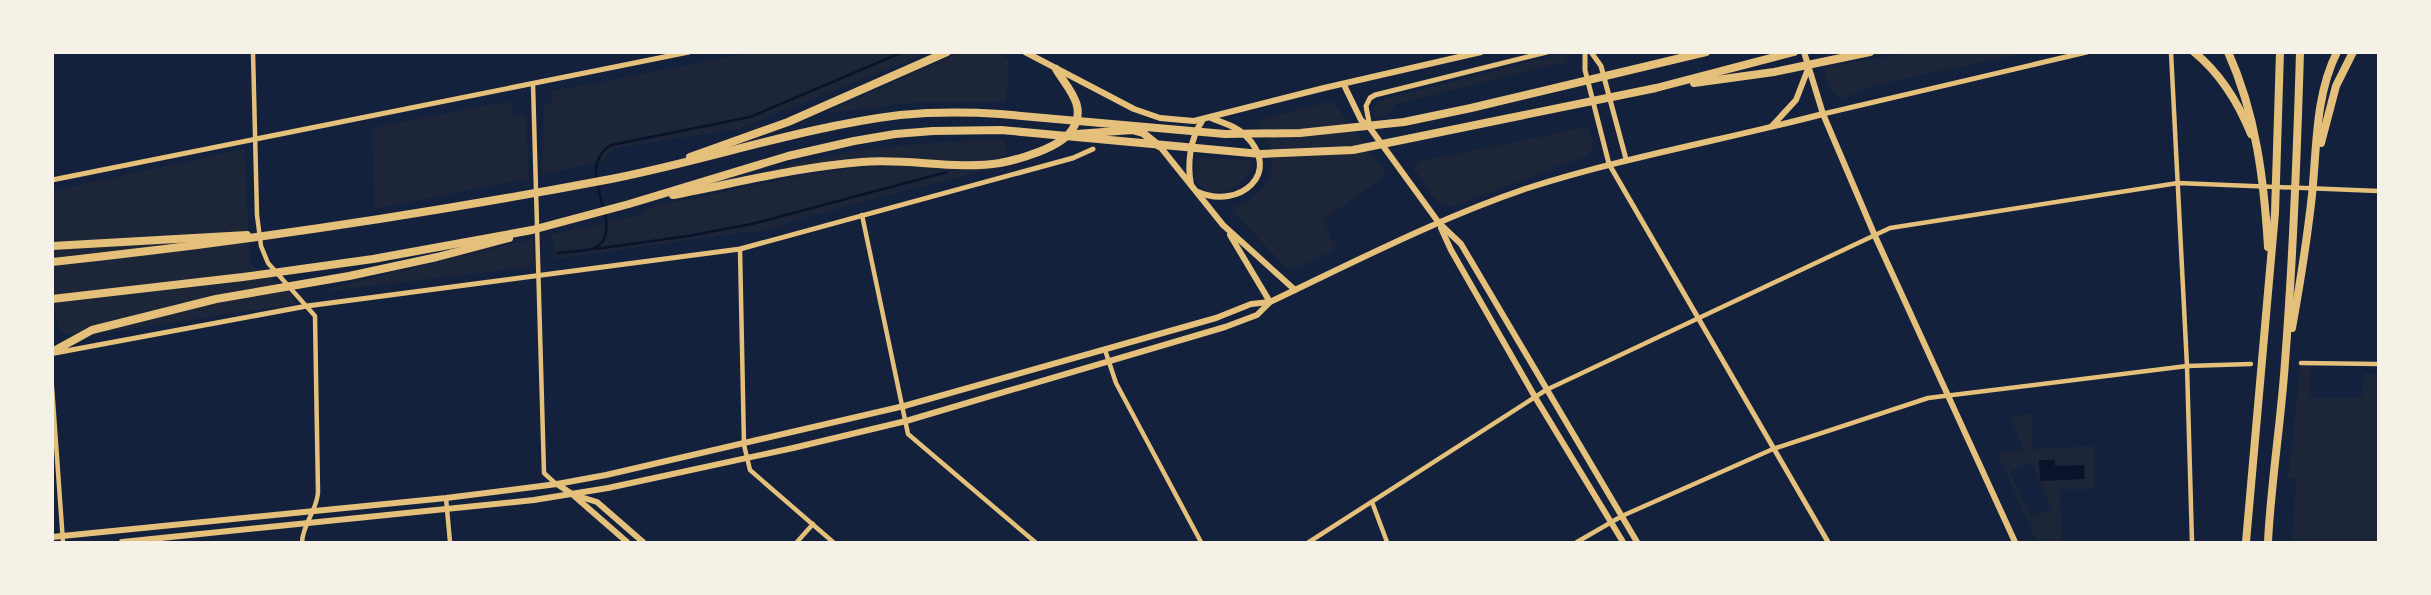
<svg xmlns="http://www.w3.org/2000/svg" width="2431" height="595" viewBox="0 0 2431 595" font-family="Poppins,sans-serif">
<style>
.green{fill:#1d2539;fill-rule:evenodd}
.water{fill:#0b132b}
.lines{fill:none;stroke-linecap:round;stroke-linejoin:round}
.stream{stroke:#0b132b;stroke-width:2.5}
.minor{stroke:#e5c07b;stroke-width:4.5}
.tertiary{stroke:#e5c07b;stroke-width:5}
.secondary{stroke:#e5c07b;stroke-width:6}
.motorway{stroke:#e5c07b;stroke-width:8}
</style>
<rect width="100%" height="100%" fill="#14213d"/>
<g class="green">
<path d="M751 53H928L738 129 616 148 601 162 543 174C541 151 545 129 543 105L553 104 552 91Z"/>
<path d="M959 53H999L1009 60 1006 102H923L824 113Z"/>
<path d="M1943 53H2025L1871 86 1842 100 1828 86 1823 67 1903 54Z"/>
<path d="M1560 54 1564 55 1570 63 1563 65 1557 63 1396 104 1388 114 1376 119 1373 110 1376 104 1384 99Z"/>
<path d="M510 101 513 116H526L529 178 375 209 372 128Z"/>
<path d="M1329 101 1335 104 1387 175 1323 220 1336 249 1296 269 1286 267 1233 212 1234 207C1260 199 1280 174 1270 146 1267 138 1261 130 1256 122Z"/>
<path d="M1588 127 1593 147 1588 155 1451 207C1434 208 1422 179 1413 166L1421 161Z"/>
<path d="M989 140 1004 141 1007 155 981 161 872 159 780 171 779 168C850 149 916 142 989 140Z"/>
<path d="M244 149 250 263 292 294 296 304 109 332 64 334C47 318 53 218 52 191Z"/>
<path d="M1198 158 1251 160 1253 164C1240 204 1181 201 1198 158Z"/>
<path d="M872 166 995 168 865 201 750 234 747 232 555 259 552 235 643 214 642 210 661 205 804 175Z"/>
<path d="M533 239V260L528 267 329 291 330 288Z"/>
<path d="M2301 366H2310L2309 398H2363L2364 374 2378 373V542H2292L2296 478H2288Z"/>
<path d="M2032 414 2033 449 2094 446 2095 489H2060L2061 542H2041L2035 538 1997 453 2024 450 2010 416ZM2031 462 2051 508 2031 517 2010 472Z"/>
</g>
<path class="water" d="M2039 460H2055V466L2084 465 2085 479 2040 481Z"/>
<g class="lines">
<g class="stream">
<path d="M603 208C598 185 587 160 611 145L750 117 903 52"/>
<path d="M595 249 688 236 752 224 947 172"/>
<path d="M557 253C587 250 613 254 605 214"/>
</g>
<g class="minor">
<path d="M253 52 257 215 261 246 268 263 315 316 318 492C317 511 303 523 302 542"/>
<path d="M2171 52 2187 366 2192 542"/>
<path d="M533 84 544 473 556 484"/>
<path d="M862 215 908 434 1035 542"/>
<path d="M740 249 744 445 750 470 833 542"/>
<path d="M1105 350 1116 383 1201 542"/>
<path d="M2301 363 2378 364"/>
<path d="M52 387 63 542"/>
<path d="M446 498 450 542"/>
<path d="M1372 502 1387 542"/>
<path d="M797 542 813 524"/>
<path d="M1309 542 1546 390 1890 228 2178 183 2378 191"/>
<path d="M1577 542 1622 516 1773 449 1928 398 2187 366 2251 364"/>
</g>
<g class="tertiary">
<path d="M1585 52V70L1609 164 1828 542"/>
<path d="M1591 52 1601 66 1626 159"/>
<path d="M1823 114 2087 52"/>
<path d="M1370 128 1366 106 1370 98 1375 95 1547 52"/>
<path d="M52 180 689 52"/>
<path d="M55 353 307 306 740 249 1073 158 1093 149"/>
</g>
<g class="secondary">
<path d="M1025 52 1134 109 1160 118 1194 121 1324 88 1481 52"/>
<path d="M1804 52 1823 114 1875 236 2015 542"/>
<path d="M1344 85 1361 120 1370 128 1439 223 1461 244 1637 542"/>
<path d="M1772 126 1796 100 1808 69"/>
<path d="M1162 149 1223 225 1295 290"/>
<path d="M1191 185C1187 164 1190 139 1202 121"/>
<path d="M1198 192C1239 210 1284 173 1245 135 1236 126 1223 123 1211 118"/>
<path d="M1441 228 1451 250 1535 397 1623 542"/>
<path d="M1230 235 1270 302"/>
<path d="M557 484 572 494 627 542"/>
<path d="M574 495 597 502 643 542"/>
<path d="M52 537 446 498 557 484 606 475 904 406 1216 318 1251 304 1270 302C1354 262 1439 218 1528 188 1625 157 1724 140 1823 114"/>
<path d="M122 542 534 500 608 488 793 448 906 421 1225 327 1257 315 1270 302"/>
</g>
<g class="motorway">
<path d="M2194 52C2221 74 2238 102 2251 134"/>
<path d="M2228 52C2256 114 2264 180 2268 247"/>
<path d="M1694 83 1774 72 1870 52"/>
<path d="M1076 134 1132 130 1143 133 1159 146"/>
<path d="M2321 143 2336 86 2353 52"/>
<path d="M690 157 788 122 947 52"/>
<path d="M673 195C736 183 798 167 862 162 908 158 955 170 1000 163 1020 159 1060 148 1072 130 1088 106 1067 88 1056 69"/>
<path d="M52 246 247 235"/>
<path d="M52 262C240 242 426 214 611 179 708 160 802 127 900 115 933 112 967 112 1000 114L1225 134 1300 133 1404 122 1471 108 1706 52"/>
<path d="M52 299 243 277 373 259 532 230 629 204 788 156 854 141 895 134 933 131 1001 130 1261 154 1353 150 1656 88 1794 52"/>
<path d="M2292 328C2300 284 2307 240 2312 195 2317 147 2315 96 2337 52"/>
<path d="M52 352 92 330 216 299 349 276 437 257 509 238"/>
<path d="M2246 542 2275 213 2280 52"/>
<path d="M2268 542C2271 482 2281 422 2285 362 2293 259 2297 156 2300 52"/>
</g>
</g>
<rect width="2431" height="595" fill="none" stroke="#f6f1e7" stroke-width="108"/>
</svg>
